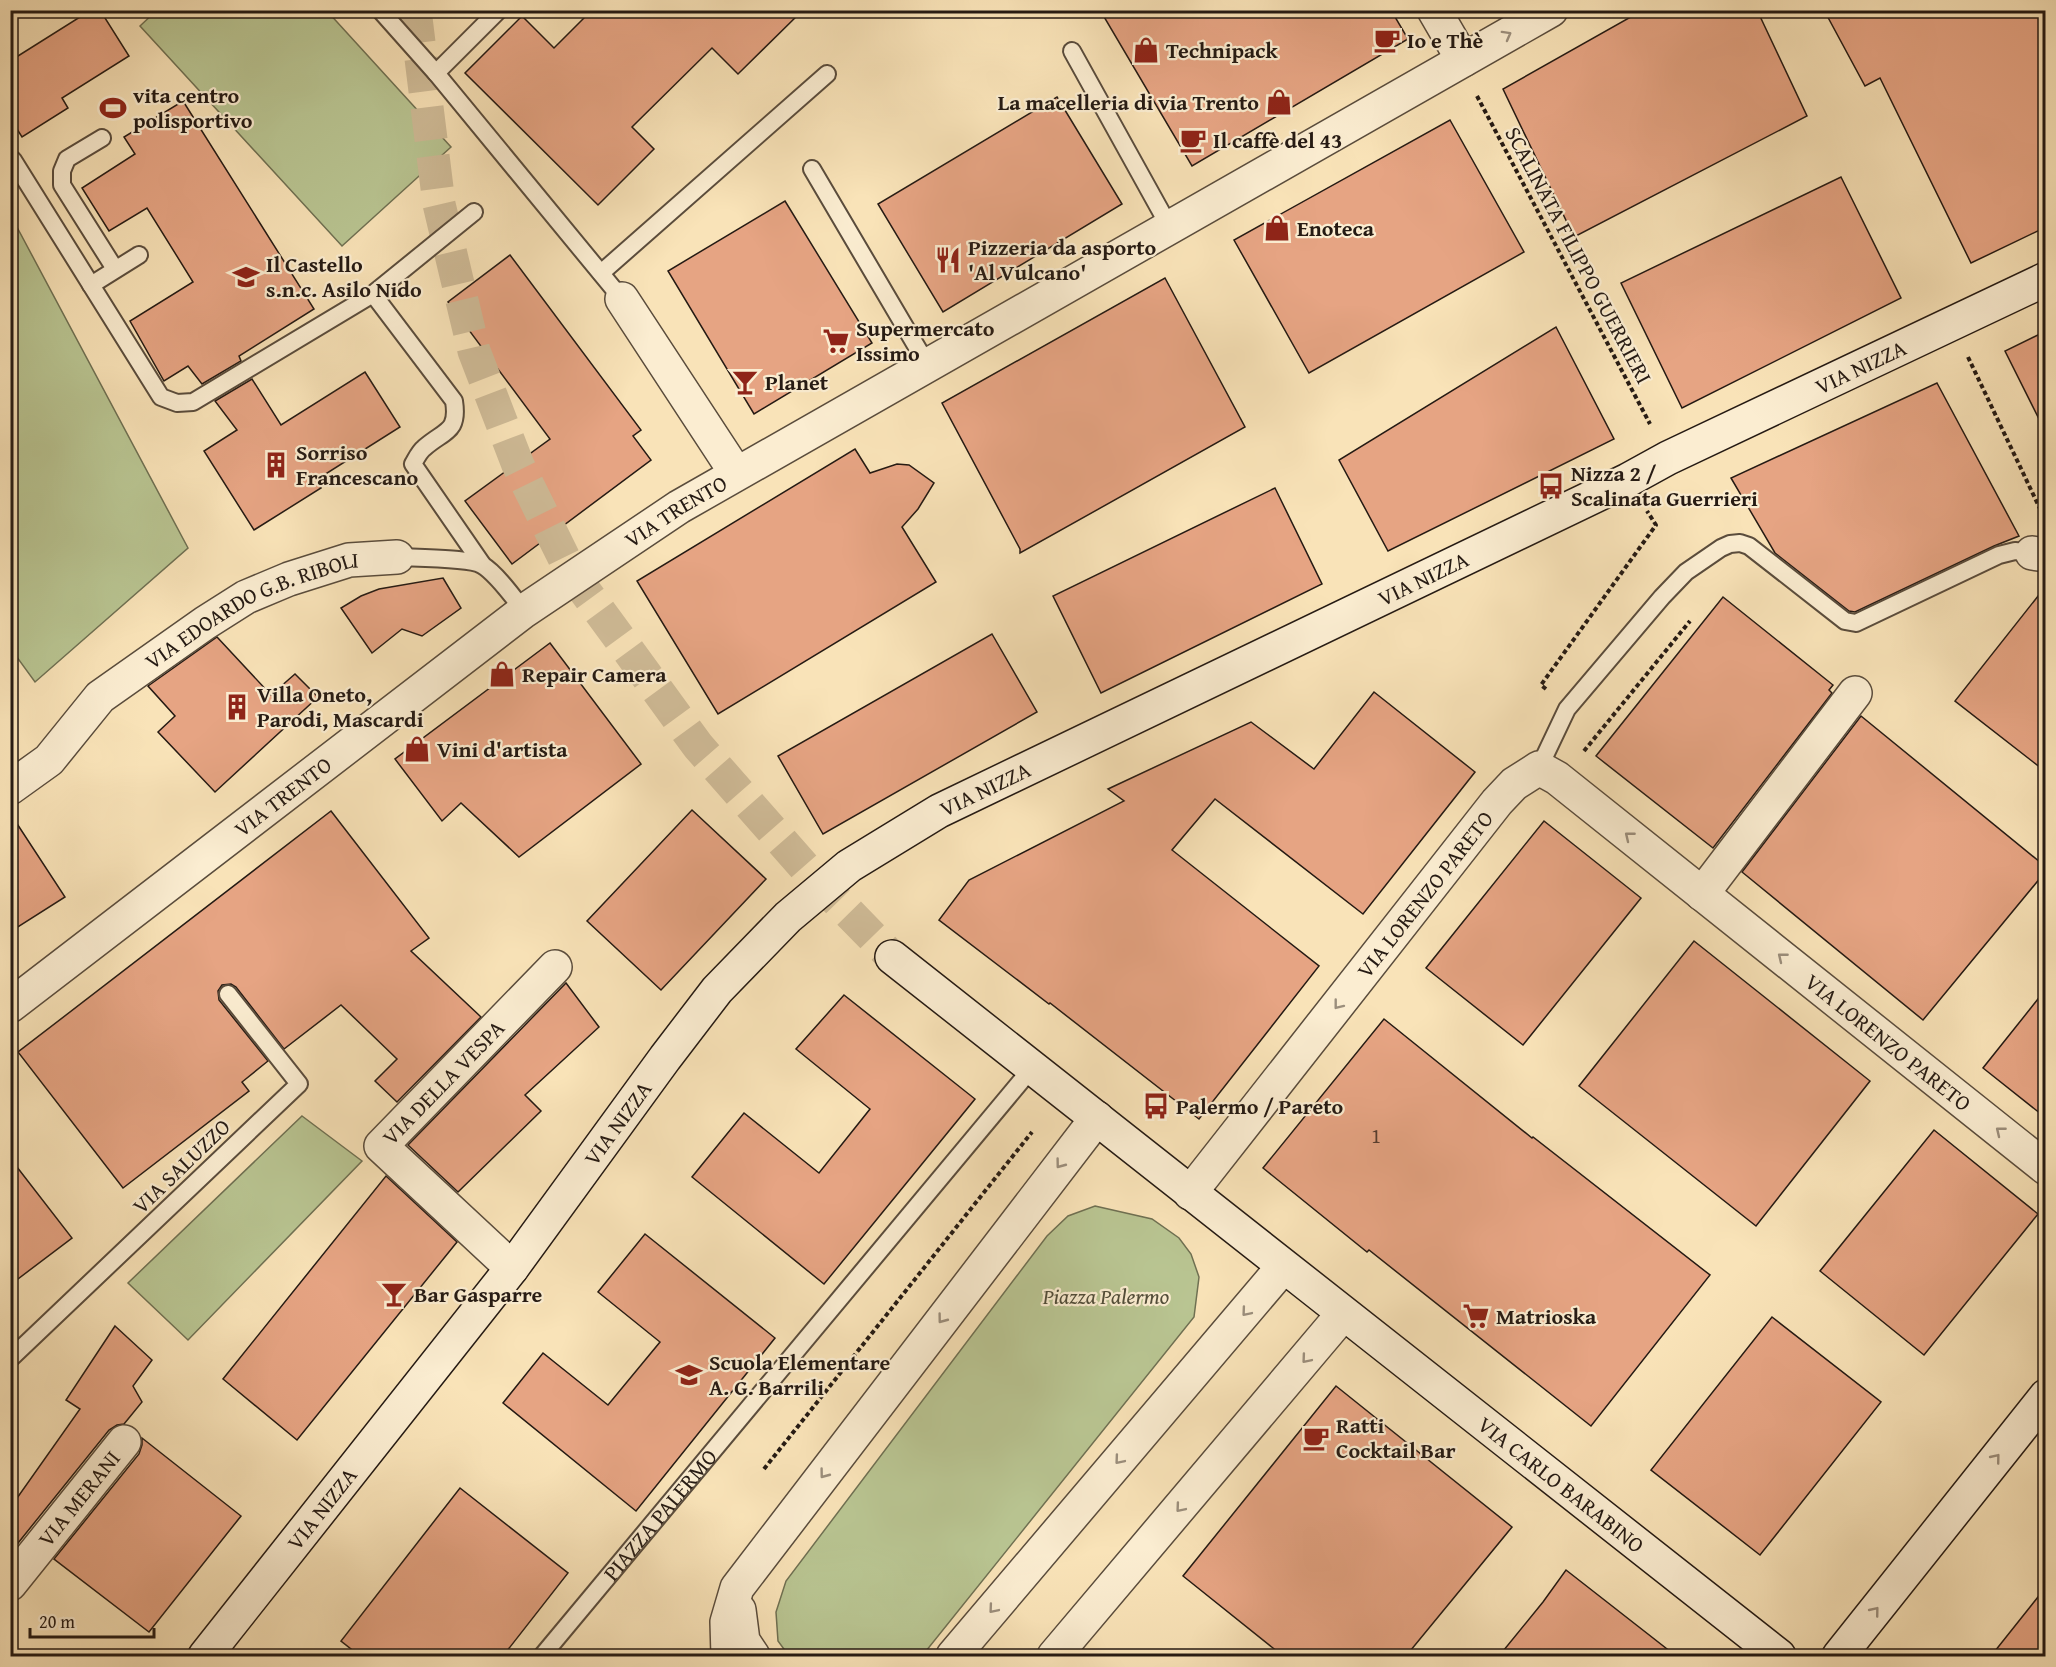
<svg xmlns="http://www.w3.org/2000/svg" width="2056" height="1667" viewBox="0 0 2056 1667" font-family="'Gentium Book Plus',serif">
<style>
.green{fill:#b9c592;stroke:#6f7052;stroke-width:1.5}
.building{fill:#e6a483;stroke:#251a13;stroke-width:1.5}
.lines{fill:none;stroke-linecap:round;stroke-linejoin:round}
.secondary-tunnel{stroke:#cfbb97;stroke-width:33;stroke-dasharray:33 16;stroke-linecap:butt}
.lane-casing{stroke:#5a4c3c;stroke-width:20}
.street-casing{stroke:#5a4c3c;stroke-width:36}
.secondary-casing{stroke:#251a13;stroke-width:36}
.path{stroke:#251a13;stroke-width:4;stroke-dasharray:4.5 3;stroke-linecap:butt}
.lane{stroke:#fbedd1;stroke-width:16}
.street{stroke:#fbedd1;stroke-width:33}
.secondary{stroke:#fbedd1;stroke-width:33}
.oneway{stroke:#9b8e7c}
.labels{text-anchor:middle;dominant-baseline:central;stroke-width:4.5;stroke-linejoin:round;paint-order:stroke}
.number-label{font-size:20px;fill:#553c2f}
.poi-label{font-size:22px;font-weight:bold;fill:#251a13;stroke:#fbedd1;text-anchor:start}
.street-label{font-size:22px;fill:#251a13;stroke:#fbedd1}
.park-label{font-size:22px;font-style:italic;fill:#514d39;stroke:#fbedd1}
</style>
<rect width="100%" height="100%" fill="#f9e3b8"/>
<filter id="stains"><feTurbulence type="fractalNoise" baseFrequency=".00333" numOctaves="4"/><feColorMatrix values="0 0 0 0 .2 0 0 0 0 .09 0 0 0 0 .02 0 0 0 .5 -.17"/></filter>
<radialGradient id="worn" r=".72"><stop offset=".6" stop-color="#630" stop-opacity="0"/><stop offset="1" stop-color="#630" stop-opacity=".3"/></radialGradient>
<g class="green">
<path d="M156 11H327L451 147 342 246 140 26Z"/>
<path d="M10 214 188 548 35 682 11 649Z"/>
<path d="M302 1116 362 1161 188 1340 128 1283Z"/>
<path d="M1095 1206 1152 1219 1179 1238 1191 1254 1199 1277 1194 1317 922 1656H789L778 1641 776 1612 786 1581 1047 1236 1068 1216Z"/>
</g>
<g class="building">
<path d="M91 10H100L129 56 62 98 68 108 22 137 10 118V61Z"/>
<path d="M592 10H803L738 74 712 48 632 127 654 149 598 205 465 73 522 16 554 48Z"/>
<path d="M1100 10H1391L1408 39 1192 166Z"/>
<path d="M1643 10H1757L1807 116 1574 237 1503 89Z"/>
<path d="M1824 10H2046V227L1971 263 1880 78 1865 86Z"/>
<path d="M1057 97 1122 204 943 312 878 204Z"/>
<path d="M183 101 314 309 239 356 241 361 202 384 188 366 164 381 130 321 193 282 147 208 109 231 82 188 135 154 124 137Z"/>
<path d="M1450 120 1524 252 1309 373 1234 240Z"/>
<path d="M1841 177 1901 298 1682 408 1621 283Z"/>
<path d="M785 201 872 343 754 414 668 271Z"/>
<path d="M510 255 641 430 633 436 651 460 512 564 465 501 550 439 448 302Z"/>
<path d="M1165 278 1245 427 1020 553V549L942 403Z"/>
<path d="M1556 327 1614 439 1388 551 1339 460Z"/>
<path d="M2046 331V433L2005 351Z"/>
<path d="M365 372 400 427 316 480 321 488 254 530 204 451 237 430 215 401 252 379 281 425Z"/>
<path d="M1937 383 2019 536 1994 546 1855 612 1849 611 1775 553 1731 478Z"/>
<path d="M855 449 870 473 897 464 909 465 934 483 918 509 902 527 936 582 718 714 637 581Z"/>
<path d="M1275 488 1322 584 1101 693 1053 596Z"/>
<path d="M443 578 461 608 422 636 402 629 372 653 341 608 361 596 379 589Z"/>
<path d="M2046 586V772L1955 701Z"/>
<path d="M1723 597 1833 685 1829 690 1832 693 1713 848 1596 756Z"/>
<path d="M992 634 1037 712 823 834 778 756Z"/>
<path d="M217 637 271 695 295 674 318 697 215 792 158 732 175 716 148 686Z"/>
<path d="M550 643 641 764 519 857 461 803 442 821 395 759Z"/>
<path d="M1374 692 1475 772 1363 914 1215 799 1172 850 1319 966 1199 1119 1050 1003 1049 1004 939 920 969 880 1124 801 1108 789 1251 722 1314 769Z"/>
<path d="M1861 716 2046 867V871L1923 1020 1742 872Z"/>
<path d="M692 810 766 879 661 990 587 921Z"/>
<path d="M331 811 429 938 411 951 481 1017 397 1102 375 1081 397 1059 341 1005 284 1049 236 987 231 984 222 985 218 991 219 1000 268 1061 242 1082 249 1091 123 1188 18 1052Z"/>
<path d="M10 813 65 897 10 932Z"/>
<path d="M1544 821 1641 898 1523 1045 1426 968Z"/>
<path d="M1694 941 1870 1081 1756 1226 1579 1086Z"/>
<path d="M566 983 599 1027 525 1095 541 1111 458 1192 408 1145Z"/>
<path d="M2046 989V1118L1983 1068Z"/>
<path d="M844 995 975 1099 824 1284 692 1177 744 1113 819 1173 870 1109 796 1049Z"/>
<path d="M1384 1019 1532 1138 1533 1137 1710 1275 1591 1426 1369 1250 1367 1252 1263 1168Z"/>
<path d="M1934 1130 2038 1214 1924 1355 1820 1271Z"/>
<path d="M10 1158 72 1238 10 1285Z"/>
<path d="M386 1176 457 1242 297 1440 223 1379Z"/>
<path d="M645 1234 775 1338 636 1511 503 1403 543 1353 608 1405 660 1342 598 1292Z"/>
<path d="M1772 1317 1881 1402 1760 1555 1651 1470Z"/>
<path d="M115 1326 152 1360 133 1386 142 1402 124 1424 117 1425 109 1430 10 1553V1508L80 1409 66 1400Z"/>
<path d="M1336 1386 1512 1527 1406 1656H1283L1183 1576Z"/>
<path d="M142 1438 241 1516 149 1632 54 1559 139 1454 142 1445Z"/>
<path d="M460 1488 568 1573 503 1656H360L341 1641Z"/>
<path d="M1566 1570 1676 1656H1499L1543 1602Z"/>
<path d="M2046 1587V1656H1991Z"/>
</g>
<g class="lines">
<path class="secondary-tunnel" d="M415 10 439 204 474 351 518 465 571 572 698 746 807 870 892 957"/>
<g class="lane-casing">
<g id="lane">
<path d="M380 10 436 73 622 299"/>
<path d="M1072 51 1169 226"/>
<path d="M436 73 499 10"/>
<path d="M102 138 67 159 62 171V185L115 269"/>
<path d="M13 160 161 397 177 403 193 402 373 294 454 401C459 433 444 430 424 448 419 452 416 459 413 464L482 564"/>
<path d="M812 169 928 366"/>
<path d="M601 273 827 74"/>
<path d="M91 285 139 255"/>
<path d="M373 294 474 212"/>
<path d="M397 557C414 558 470 558 482 565 496 573 514 598 524 611"/>
<path d="M1539 768 1567 709 1662 597 1686 572 1721 548 1730 544 1740 543 1749 546 1845 621 1856 623 1999 555 2015 551 2032 553"/>
<path d="M10 1359 299 1084 228 994"/>
<path id="s1" d="M542 1656 1032 1068"/>
</g>
</g>
<g class="street-casing">
<g id="street">
<path d="M1434 10 1463 60"/>
<path d="M622 299 736 473"/>
<path d="M2032 553 2046 555"/>
<path id="s2" d="M10 788 49 760 100 697 205 623 246 597 289 579 349 560 397 557"/>
<path d="M1702 894 1855 693"/>
<path id="s3" d="M10 1006 524 611 679 507 1551 10"/>
<path id="s4" d="M1190 1193 1497 802 1514 784 1539 768 1557 778 2046 1168"/>
<path id="s5" d="M512 1268 381 1146 555 967"/>
<path id="s6" d="M10 1584 124 1442"/>
<path d="M739 1610 743 1641 753 1656"/>
<path d="M728 1656 727 1622 737 1588 1097 1118"/>
<path d="M953 1656 1283 1267"/>
<path d="M1054 1656 1343 1314"/>
</g>
</g>
<g class="secondary-casing">
<g id="secondary">
<path id="s7" d="M892 957 1779 1656"/>
<path id="s8" d="M205 1656 512 1268 665 1058 717 990 788 917 849 866 939 811 1628 480 1668 458 2046 279"/>
<path d="M1839 1656 2046 1396"/>
</g>
</g>
<g class="path">
<path d="M1477 96 1650 424"/>
<path d="M1968 357 2043 515"/>
<path d="M1546 689 1541 685 1656 525 1647 511"/>
<path d="M1584 751 1690 621"/>
<path d="M764 1469 1032 1132"/>
</g>
<use href="#lane" class="lane"/>
<use href="#street" class="street"/>
<use href="#secondary" class="secondary"/>
</g>
<defs><path id="oneway-chevron" d="M-2-3.5L2.5 0L-2 3.5" fill="none" stroke-width="1.6" stroke-linecap="round" stroke-linejoin="round" transform="scale(1.5)"/></defs>
<g class="oneway">
<use href="#oneway-chevron" transform="translate(1507 35) rotate(-29)"/>
<use href="#oneway-chevron" transform="translate(1629 836) rotate(-141)"/>
<use href="#oneway-chevron" transform="translate(1782 957) rotate(-141)"/>
<use href="#oneway-chevron" transform="translate(1338 1005) rotate(128)"/>
<use href="#oneway-chevron" transform="translate(2000 1131) rotate(-141)"/>
<use href="#oneway-chevron" transform="translate(1060 1164) rotate(127)"/>
<use href="#oneway-chevron" transform="translate(1246 1312) rotate(130)"/>
<use href="#oneway-chevron" transform="translate(942 1319) rotate(127)"/>
<use href="#oneway-chevron" transform="translate(1306 1359) rotate(130)"/>
<use href="#oneway-chevron" transform="translate(1996 1458) rotate(-51)"/>
<use href="#oneway-chevron" transform="translate(1119 1460) rotate(130)"/>
<use href="#oneway-chevron" transform="translate(824 1474) rotate(127)"/>
<use href="#oneway-chevron" transform="translate(1180 1508) rotate(130)"/>
<use href="#oneway-chevron" transform="translate(993 1609) rotate(130)"/>
<use href="#oneway-chevron" transform="translate(1875 1611) rotate(-51)"/>
</g>
<defs>
<g id="cafe-bare" transform="scale(2.07)"><path d="M-5.5-4.5H6V0H3Q3 3.5 0 3.5H-2.5Q-5.5 3.5-5.5 0ZM3-3.2v2h1.7v-2ZM-6 4.5H4V6H-6Z" fill="#8f2418" stroke="#fbedd1" stroke-width="2.5" paint-order="stroke"/></g>
<g id="shop-bare" transform="scale(2.07)"><path d="M-5-2.5h2.3a2.7 3.5 0 0 1 5.4 0H5L5.5 6h-11ZM-1.5-2.5h3a1.5 2.3 0 0 0-3 0Z" fill="#8f2418" stroke="#fbedd1" stroke-width="2.5" paint-order="stroke"/></g>
<g id="stadium-bare" transform="scale(2.07)"><path d="M0-5a6.5 5 0 1 0 0 10a6.5 5 0 1 0 0-10ZM-3.5-1.8h7v3.6h-7Z" fill="#8f2418" stroke="#fbedd1" stroke-width="2.5" paint-order="stroke"/></g>
<g id="restaurant-bare" transform="scale(2.07)"><path d="M-5-6h1v4h1v-4h1v4h1v-4h1v5L-1.5 .5V6h-2V.5L-5-1ZM5-6V6H3V1.5H1.5Q1.5-4 5-6Z" fill="#8f2418" stroke="#fbedd1" stroke-width="2.5" paint-order="stroke"/></g>
<g id="school-bare" transform="scale(2.07)"><path d="M0-5L7-2L0 1L-7-2ZM-4 1L0 2.5L4 1V4Q0 6-4 4Z" fill="#8f2418" stroke="#fbedd1" stroke-width="2.5" paint-order="stroke"/></g>
<g id="supermarket-bare" transform="scale(2.07)"><path d="M-6-5.5h2.5l.6 2H6L4.5 2H-2.5L-4.4-4H-6ZM-1.5 3.2a1.3 1.3 0 1 0 .1 0ZM3 3.2a1.3 1.3 0 1 0 .1 0Z" fill="#8f2418" stroke="#fbedd1" stroke-width="2.5" paint-order="stroke"/></g>
<g id="bar-bare" transform="scale(2.07)"><path d="M-6-5H6L.8 .8V4.5H3.5V6h-7V4.5H-.8V.8Z" fill="#8f2418" stroke="#fbedd1" stroke-width="2.5" paint-order="stroke"/></g>
<g id="building-bare" transform="scale(2.07)"><path d="M-4-6H4V6H1V3H-1V6H-4ZM-2.5-4.3h1.7v1.8h-1.7ZM.8-4.3h1.7v1.8H.8ZM-2.5-1h1.7V.8h-1.7ZM.8-1h1.7V.8H.8Z" fill="#8f2418" stroke="#fbedd1" stroke-width="2.5" paint-order="stroke"/></g>
<g id="bus-bare" transform="scale(2.07)"><path d="M-5-6H5V4H4V6H2V4H-2V6H-4V4H-5ZM-3.5-4V0h7V-4ZM-3.5 1.2v1.5H-2V1.2ZM2 1.2v1.5H3.5V1.2Z" fill="#8f2418" stroke="#fbedd1" stroke-width="2.5" paint-order="stroke"/></g>
</defs>
<g fill-rule="evenodd">
<use href="#cafe-bare" x="1387" y="40"/>
<use href="#shop-bare" x="1146" y="50"/>
<use href="#shop-bare" x="1279" y="102"/>
<use href="#stadium-bare" x="113" y="108"/>
<use href="#cafe-bare" x="1193" y="140"/>
<use href="#shop-bare" x="1277" y="228"/>
<use href="#restaurant-bare" x="948" y="260"/>
<use href="#school-bare" x="246" y="277"/>
<use href="#supermarket-bare" x="836" y="341"/>
<use href="#bar-bare" x="745" y="382"/>
<use href="#building-bare" x="276" y="465"/>
<use href="#bus-bare" x="1551" y="486"/>
<use href="#shop-bare" x="502" y="674"/>
<use href="#building-bare" x="237" y="707"/>
<use href="#shop-bare" x="417" y="749"/>
<use href="#bus-bare" x="1156" y="1106"/>
<use href="#bar-bare" x="394" y="1294"/>
<use href="#supermarket-bare" x="1476" y="1316"/>
<use href="#school-bare" x="689" y="1375"/>
<use href="#cafe-bare" x="1316" y="1438"/>
</g>
<g class="labels">
<g class="number-label">
<text x="1376" y="1135">1</text>
</g>
<g class="poi-label">
<text x="1407" y="40">Io e Thè</text>
<text x="1166" y="50">Technipack</text>
<text x="133" y="95">vita centro<tspan x="133" dy="25">polisportivo</tspan></text>
<text x="1259" y="102" text-anchor="end">La macelleria di via Trento</text>
<text x="1213" y="140">Il caffè del 43</text>
<text x="1297" y="228">Enoteca</text>
<text x="968" y="247">Pizzeria da asporto<tspan x="968" dy="25">'Al Vulcano'</tspan></text>
<text x="266" y="264">Il Castello<tspan x="266" dy="25">s.n.c. Asilo Nido</tspan></text>
<text x="856" y="328">Supermercato<tspan x="856" dy="25">Issimo</tspan></text>
<text x="765" y="382">Planet</text>
<text x="296" y="452">Sorriso<tspan x="296" dy="25">Francescano</tspan></text>
<text x="1571" y="473">Nizza 2 /<tspan x="1571" dy="25">Scalinata Guerrieri</tspan></text>
<text x="522" y="674">Repair Camera</text>
<text x="257" y="694">Villa Oneto,<tspan x="257" dy="25">Parodi, Mascardi</tspan></text>
<text x="437" y="749">Vini d'artista</text>
<text x="1176" y="1106">Palermo / Pareto</text>
<text x="414" y="1294">Bar Gasparre</text>
<text x="1496" y="1316">Matrioska</text>
<text x="709" y="1362">Scuola Elementare<tspan x="709" dy="25">A. G. Barrili</tspan></text>
<text x="1336" y="1425">Ratti<tspan x="1336" dy="25">Cocktail Bar</tspan></text>
</g>
<g class="street-label">
<text transform="translate(1579 255) rotate(62)">SCALINATA FILIPPO GUERRIERI</text>
<text stroke="none"><textPath href="#s8" startOffset="2150">VIA NIZZA</textPath></text>
<text stroke="none"><textPath href="#s3" startOffset="830">VIA TRENTO</textPath></text>
<text stroke="none"><textPath href="#s8" startOffset="1664">VIA NIZZA</textPath></text>
<text stroke="none"><textPath href="#s2" startOffset="306">VIA EDOARDO G.B. RIBOLI</textPath></text>
<text stroke="none"><textPath href="#s8" startOffset="1178">VIA NIZZA</textPath></text>
<text stroke="none"><textPath href="#s3" startOffset="344">VIA TRENTO</textPath></text>
<text stroke="none"><textPath href="#s4" startOffset="380">VIA LORENZO PARETO</textPath></text>
<text stroke="none"><textPath href="#s4" startOffset="996">VIA LORENZO PARETO</textPath></text>
<text stroke="none"><textPath href="#s5" startOffset="268">VIA DELLA VESPA</textPath></text>
<text stroke="none"><textPath href="#s8" startOffset="674">VIA NIZZA</textPath></text>
<text transform="translate(181 1166) rotate(-44)">VIA SALUZZO</text>
<text stroke="none"><textPath href="#s7" startOffset="852">VIA CARLO BARABINO</textPath></text>
<text stroke="none"><textPath href="#s6" startOffset="110">VIA MERANI</textPath></text>
<text stroke="none"><textPath href="#s8" startOffset="188">VIA NIZZA</textPath></text>
<text stroke="none"><textPath href="#s1" startOffset="184">PIAZZA PALERMO</textPath></text>
</g>
<g class="park-label">
<text x="1106" y="1296">Piazza Palermo</text>
</g>
</g>
<rect width="2056" height="1667" fill="none" stroke="#f9e3b8" stroke-width="36"/>
<rect x="12" y="12" width="2032" height="1643" fill="none" stroke="#251a13" stroke-width="3"/>
<rect x="18" y="18" width="2020" height="1631" fill="none" stroke="#251a13" stroke-width="1.5"/>
<path d="M30 1628v9h124v-9" fill="none" stroke="#251a13" stroke-width="3"/>
<text x="39" y="1628" font-size="18" fill="#251a13" stroke="#fbedd1" stroke-width="4.5" paint-order="stroke">20 m</text>
<rect width="100%" height="100%" filter="url(#stains)"/>
<rect width="100%" height="100%" fill="url(#worn)"/>
</svg>
